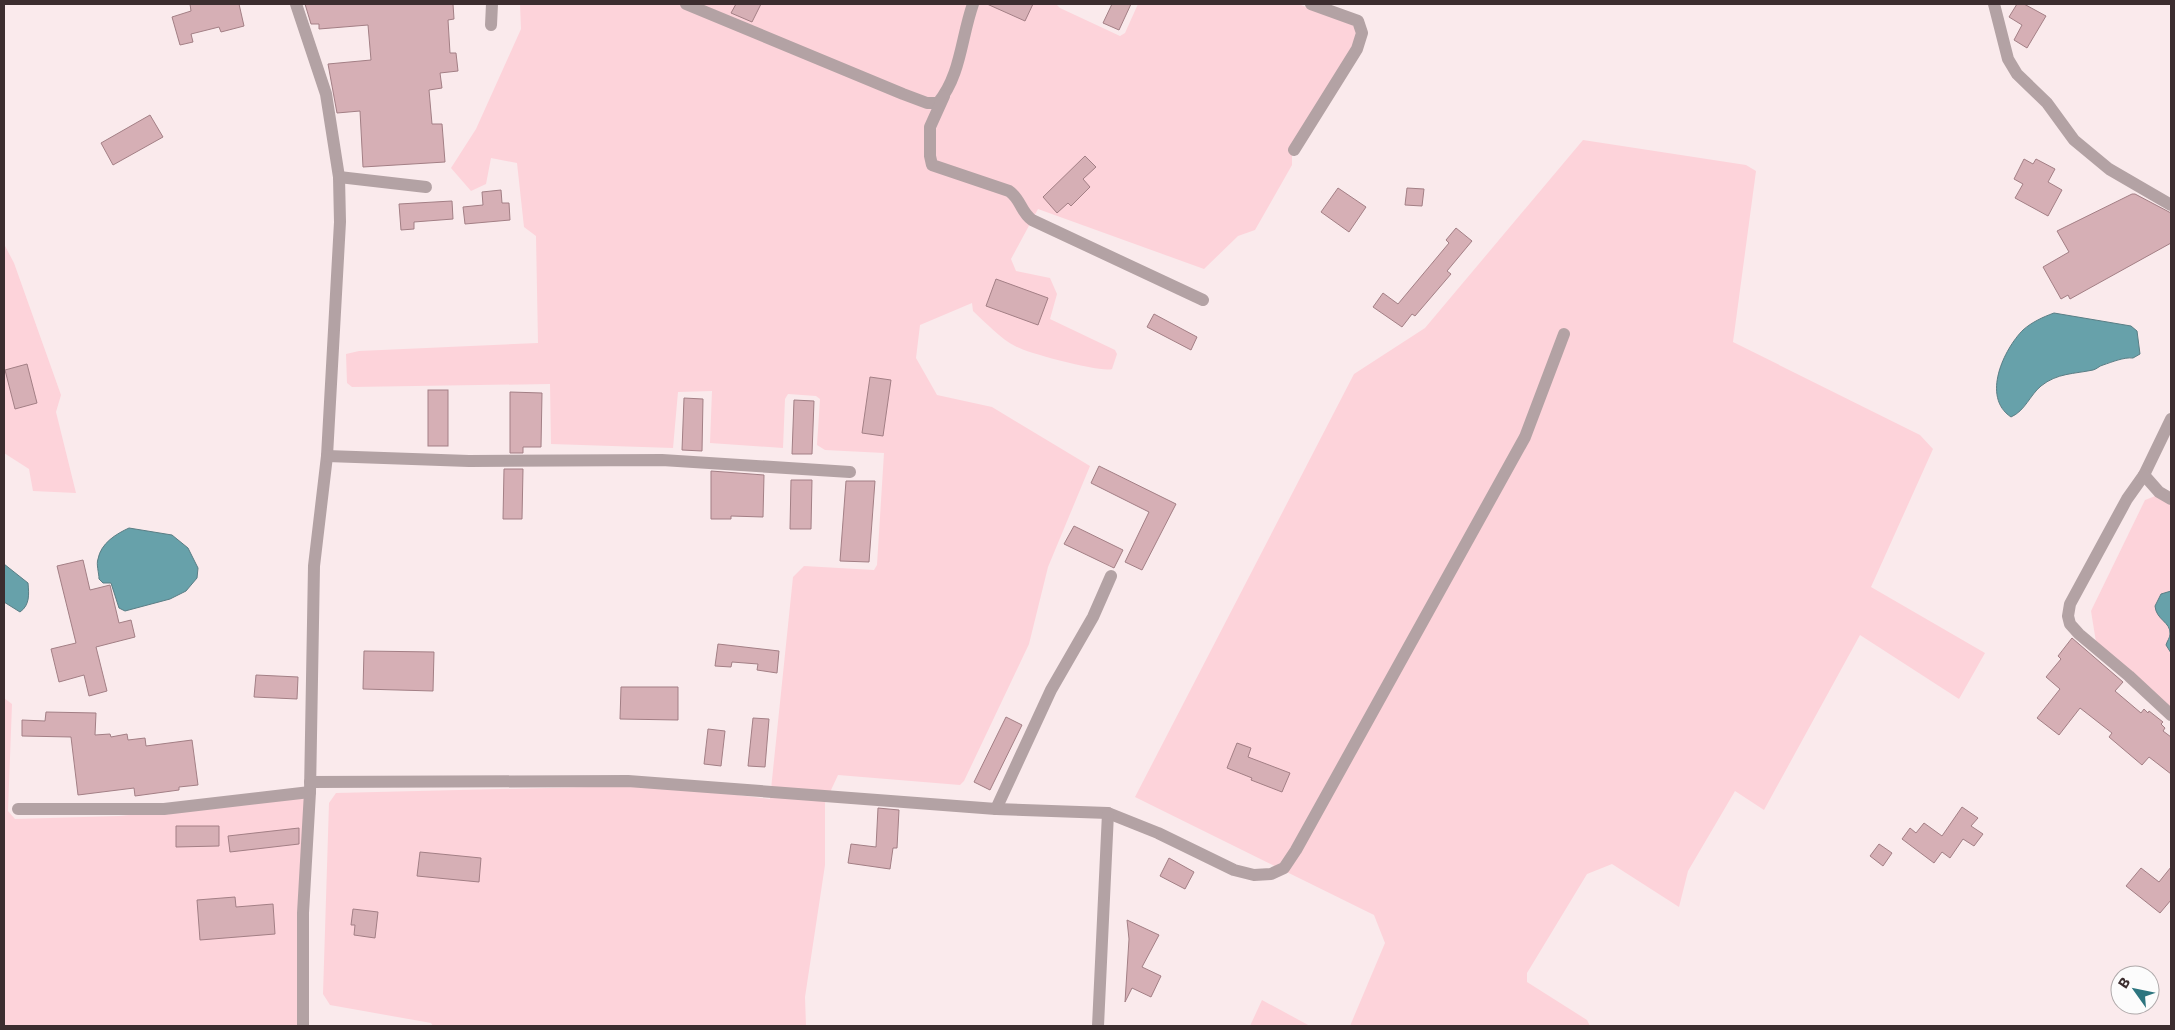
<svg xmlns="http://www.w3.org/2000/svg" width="2175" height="1030" viewBox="0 0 2175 1030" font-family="Commissioner,sans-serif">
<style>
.green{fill:#fdd3da}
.water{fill:#67a1aa;stroke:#5a7e85}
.building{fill:#d6afb5;stroke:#a37f85}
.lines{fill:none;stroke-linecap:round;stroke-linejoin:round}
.minor{stroke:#b3a2a4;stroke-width:12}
</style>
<rect width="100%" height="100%" fill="#faeaec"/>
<g class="green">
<path d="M520 4H1056L1060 8 1120 36 1125 33 1138 4H1298L1353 24 1358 31 1356 44 1292 150V165L1255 230 1238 236 1204 269 1038 209 1011 259 1016 271 1050 278 1057 294 1050 319 1115 350 1117 354 1112 369C1102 373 1026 353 1015 346 1001 339 985 322 973 311L972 303 920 325 916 358 937 395 992 407 1090 466 1048 567 1029 644 964 781 960 785 838 775 825 803V865L805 997 806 1026H433L431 1023 330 1005 323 994 329 803 336 793 628 786 713 792 770 799 793 577 804 566 874 570 877 565 884 453 825 450 817 445 820 399 816 396 788 394 785 399 783 448 710 443 712 391 678 392 673 448 551 444 550 384 352 387 347 383 346 354 359 351 538 343 536 236 524 227 517 163 491 158 486 184 471 191 451 168 476 129 521 29Z"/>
<path d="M1583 140 1746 165 1756 171 1733 342 1920 435 1933 449 1871 587 1985 653 1959 699 1860 635 1764 810 1735 791 1688 871 1679 907 1612 864 1587 874 1527 973V982L1587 1020 1590 1026H1350L1385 943 1374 915 1135 797 1354 374 1425 328Z"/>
<path d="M4 244 14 263 61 395 56 412 76 493 33 491 29 469 4 453Z"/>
<path d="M2158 495 2171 503V711L2096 642 2091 611 2145 500Z"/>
<path d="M4 698 12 704 8 811 15 819 119 816 306 797 299 1026H4Z"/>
<path d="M1262 1000 1310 1026H1250Z"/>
</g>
<g class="water">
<path d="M2054 313 2131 326 2137 331 2140 354 2133 358C2124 357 2112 362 2103 365 2099 366 2097 369 2093 370 2074 374 2057 373 2041 386 2030 395 2025 411 2011 417 1981 397 2004 349 2023 330 2032 322 2043 317 2054 313Z"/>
<path d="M129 528 172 535 188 548 198 568 197 578 186 591 170 599 125 611 119 608 111 583H103L99 579C99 573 96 564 98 559 101 543 116 534 129 528Z"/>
<path d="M4 564 28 583C29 594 30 605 20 612L4 602Z"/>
<path d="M2171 591V653L2166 645C2167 641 2170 638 2170 634 2171 622 2156 620 2155 606L2161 594Z"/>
</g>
<g class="building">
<path d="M190 4H239L244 26 221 32 219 27 191 34 193 42 180 45 172 17 191 11Z"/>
<path d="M305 4H453L454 19 448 20 450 53H456L458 71 440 73 442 88 429 90 432 124H442L445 162 363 167 360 111 337 113 328 64 371 60 368 25 319 29V24H311Z"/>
<path d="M736 4H761L752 22 731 13Z"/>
<path d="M987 4H1033L1025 21Z"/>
<path d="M1112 4H1131L1119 30 1103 23Z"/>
<path d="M2017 4H2024L2046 16 2027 48 2014 40 2022 25 2009 17Z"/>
<path d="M150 115 163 137 113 165 101 143Z"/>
<path d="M1085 156 1096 167 1083 179 1090 187 1071 206 1068 203 1057 213 1043 197Z"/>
<path d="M2024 159 2033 164 2036 159 2055 169 2048 182 2062 190 2048 216 2015 198 2023 184 2014 179Z"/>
<path d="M1338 188 1366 207 1349 232 1321 212Z"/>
<path d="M1407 188 1424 189 1422 206 1405 205Z"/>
<path d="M501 190 502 203H509L510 220 465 224 463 207 483 205 482 192Z"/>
<path d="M2132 194H2135L2171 213V243L2070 299 2068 295 2061 299 2043 267 2069 252 2057 231Z"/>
<path d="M452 201 453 219 414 222V229L401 230 399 204Z"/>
<path d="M1456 228 1472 241 1447 271 1451 274 1415 316 1412 314 1402 327 1373 307 1383 293 1398 304 1449 243 1446 240Z"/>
<path d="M996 279 1048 298 1038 325 986 306Z"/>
<path d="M1154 314 1197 337 1191 350 1147 327Z"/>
<path d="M27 364 37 403 15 409 5 370Z"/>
<path d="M870 377 891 380 883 436 862 433Z"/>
<rect x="428" y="390" width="20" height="56"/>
<path d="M510 392 542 393 541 447H523V453H510Z"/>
<path d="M684 398 703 399 702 451 682 450Z"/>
<path d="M794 400 814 401 812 454H792Z"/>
<path d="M1099 466 1176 504 1142 570 1125 562 1149 512 1091 483Z"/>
<path d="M504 469H523L522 519H503Z"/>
<path d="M711 471 764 475 763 517 731 516V519H711Z"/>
<path d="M791 480H812L811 529H790Z"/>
<path d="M846 481H875L869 562 840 561Z"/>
<path d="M1074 526 1123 550 1114 568 1064 544Z"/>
<path d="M83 560 90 590 110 585 119 623 131 620 135 637 96 647 107 691 89 696 84 675 59 682 51 649 76 643 57 566Z"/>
<path d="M2072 638 2123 682 2115 691 2141 713 2144 709 2148 713 2149 711 2163 722 2161 724 2165 728 2163 731 2171 737V774L2149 757 2142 765 2109 737 2112 733 2080 708 2059 735 2037 718 2060 689 2046 677 2061 659 2058 656Z"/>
<path d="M718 644 779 651 777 673 757 670 758 664 732 662 731 667 715 666Z"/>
<path d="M364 651 434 652 433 691 363 689Z"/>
<path d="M256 675 298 677 297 699 254 697Z"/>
<path d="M621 687H678V720L620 719Z"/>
<path d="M46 712 96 713 95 735 110 734 111 737 127 734 128 740 145 738 146 746 192 740 198 785 179 787V790L135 796 134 788 78 795 71 737 22 736V720L45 721Z"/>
<path d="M1006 717 1022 725 990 790 974 782Z"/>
<path d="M753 718 769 719 765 767 748 766Z"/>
<path d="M708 729 725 731 721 766 704 764Z"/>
<path d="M1237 743 1251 748 1248 757 1290 773 1282 792 1251 780 1252 778 1227 768Z"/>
<path d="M1962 807 1978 818 1971 826 1983 834 1974 846 1963 839 1950 858 1942 852 1934 863 1902 839 1910 828 1916 833 1924 823 1942 836Z"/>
<path d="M878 808 899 810 897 848H893L890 869 848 863 851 844 876 847Z"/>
<path d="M176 826H219V846L176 847Z"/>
<path d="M299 828V844L230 852 228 836Z"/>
<path d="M1879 844 1892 853 1883 866 1870 856Z"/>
<path d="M420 852 481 858 479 882 417 876Z"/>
<path d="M1169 858 1194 872 1185 889 1160 876Z"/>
<path d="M2171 867V900L2160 913 2126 886 2141 868 2159 882Z"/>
<path d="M235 897 236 907 273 904 275 934 200 940 197 900Z"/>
<path d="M353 909 378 912 375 938 354 935 355 925H351Z"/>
<path d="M1127 920 1159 935 1142 967 1161 976 1151 997 1132 988 1125 1002 1129 939Z"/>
</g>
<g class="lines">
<g class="minor">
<path d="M296 4 326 94 339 177 340 222 327 456 314 566 310 792 303 913V1026"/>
<path d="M686 4 903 94 927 103H938C961 75 961 38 973 4"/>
<path d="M1994 4 2008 59 2017 74 2047 103 2074 140 2109 169 2171 205"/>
<path d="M491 25 492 4"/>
<path d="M944 96 930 127V156L932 165 1009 191C1021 199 1020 211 1032 220L1203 300"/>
<path d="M1294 150 1357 49 1362 33 1358 21 1311 4"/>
<path d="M339 177 426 187"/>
<path d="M2171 419 2144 475 2127 499 2070 604 2068 616 2070 624 2079 634 2129 676 2171 715"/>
<path d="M327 456 469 461 662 460 850 472"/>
<path d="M2144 475 2159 492 2171 499"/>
<path d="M310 782 628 781 996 809 1108 813 1158 833 1234 870 1254 875 1271 874 1284 868 1296 850 1525 437 1564 334"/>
<path d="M18 809H164L310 792"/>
<path d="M996 809 1051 690 1093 617 1111 576"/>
<path d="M1098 1026 1108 813"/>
</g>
</g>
<rect width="2175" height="1030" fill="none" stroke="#3c2d2f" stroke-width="10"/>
<g transform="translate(2135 990) rotate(303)"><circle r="24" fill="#fcfcfc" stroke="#afa9aa"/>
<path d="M0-4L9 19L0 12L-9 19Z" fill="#2d757f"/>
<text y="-8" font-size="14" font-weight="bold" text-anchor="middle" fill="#3c2d2f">B</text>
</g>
</svg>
